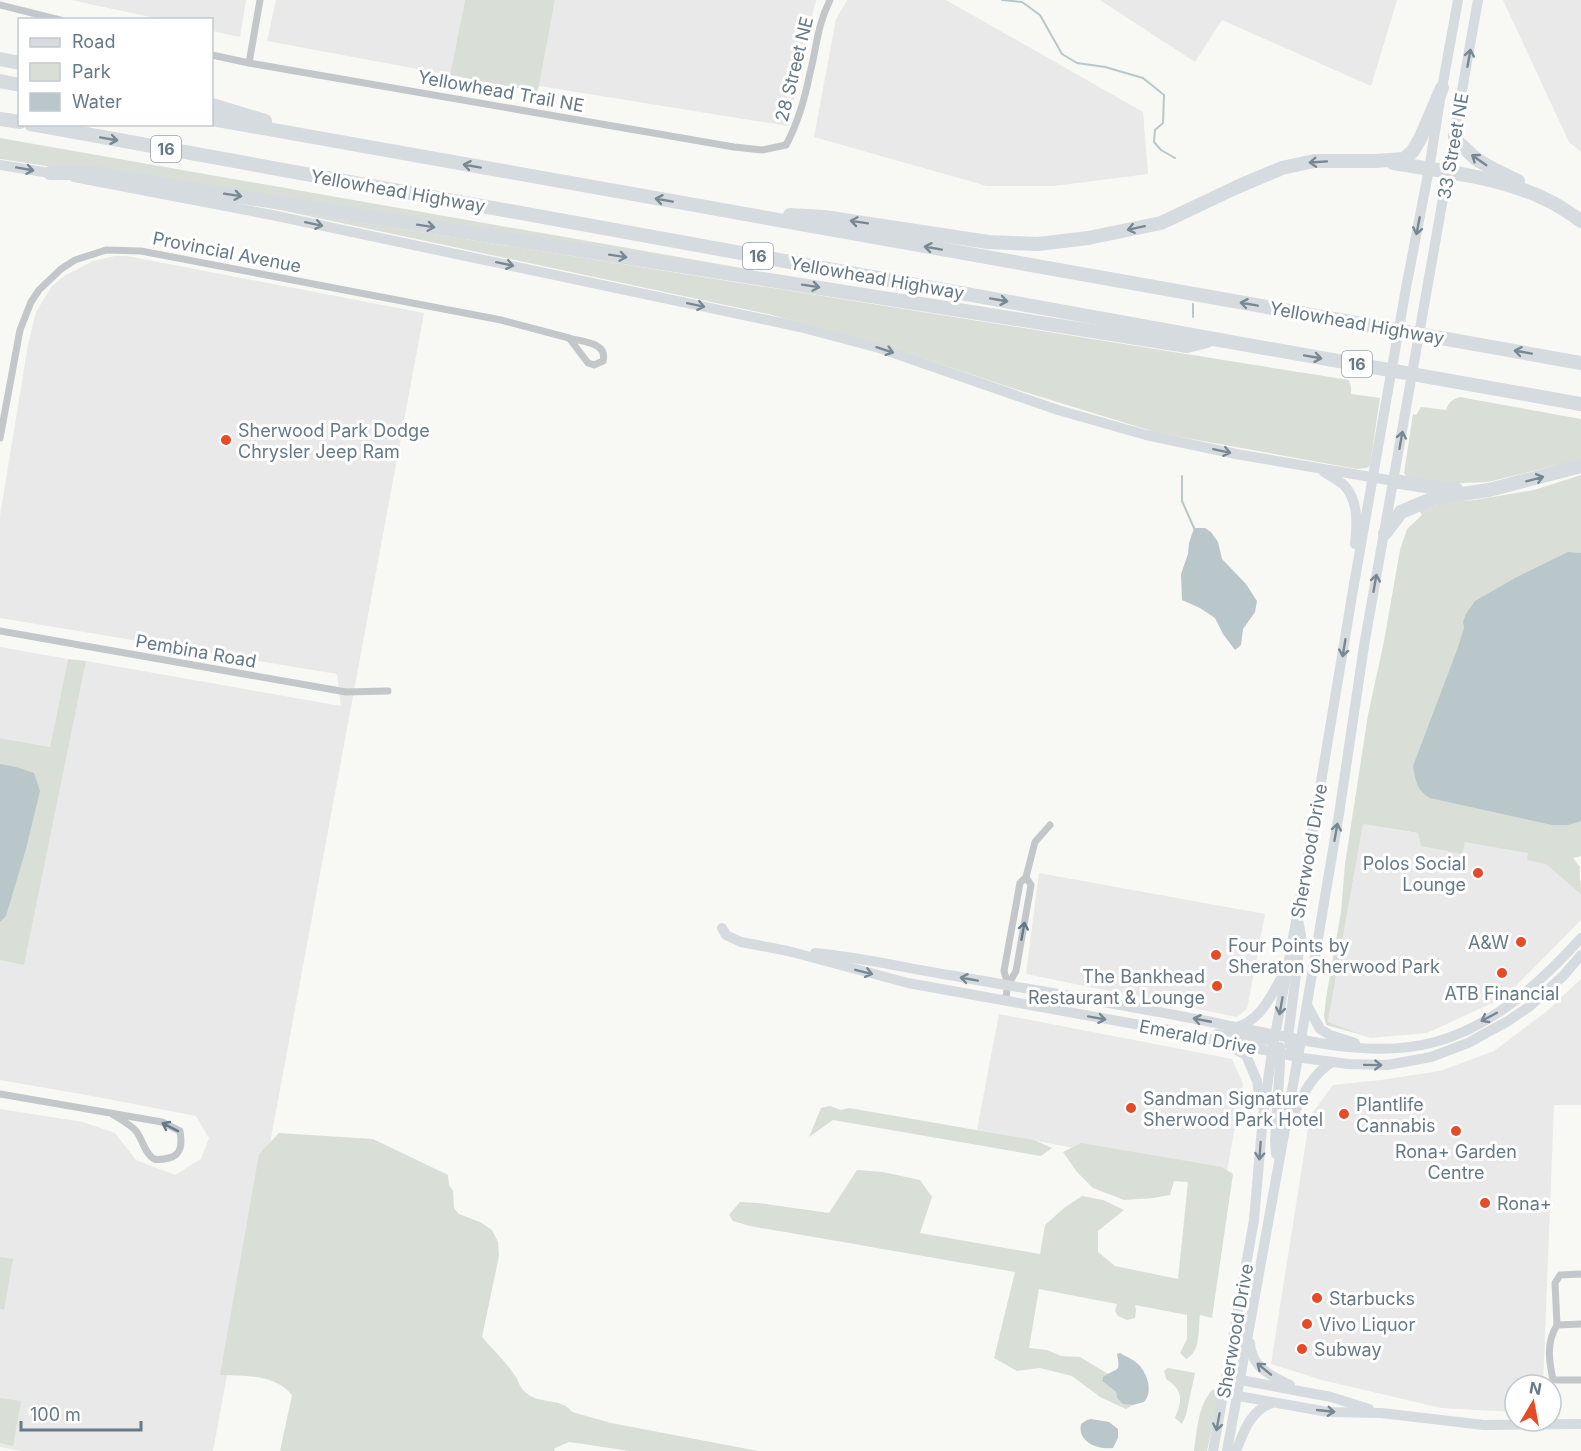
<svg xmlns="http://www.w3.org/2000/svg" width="1581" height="1451" viewBox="0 0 1581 1451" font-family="Inter,sans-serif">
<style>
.built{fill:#e8e9e8}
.green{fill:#d9dfd6}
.water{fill:#b9c7ca}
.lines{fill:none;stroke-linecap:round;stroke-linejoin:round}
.stream{stroke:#b9c7ca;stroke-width:2}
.street{stroke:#c3c7ca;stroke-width:7}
.secondary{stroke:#d6dbdf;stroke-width:10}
.highway{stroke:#d6dbdf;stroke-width:14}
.oneway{stroke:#778893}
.oneway2{stroke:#667986}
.poi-dot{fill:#e64b27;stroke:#fff;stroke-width:2}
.labels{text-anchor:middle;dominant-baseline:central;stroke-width:6;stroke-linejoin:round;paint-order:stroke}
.shield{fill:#fff;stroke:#94a1aa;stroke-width:1.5}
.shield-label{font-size:16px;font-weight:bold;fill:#667986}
.street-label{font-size:18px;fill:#667986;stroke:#fff}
.poi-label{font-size:18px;fill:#667986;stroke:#fff;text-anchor:start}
</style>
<rect width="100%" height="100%" fill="#f8f8f5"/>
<g class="built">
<path d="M71 0H246L240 37 212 31V20L160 19Z"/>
<path d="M276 0H465L450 75 267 41Z"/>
<path d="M555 0H816L807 36 788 126 539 86Z"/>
<path d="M847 0H946L1143 112 1148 174 1054 186H987L814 137 836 19Z"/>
<path d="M1100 0H1397L1371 86 1222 20 1195 62Z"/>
<path d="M1503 0H1581V152L1569 142Z"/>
<path d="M115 256H127L424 313 213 1451H21L0 1447V1109L83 1122 115 1133 136 1160 175 1175 201 1159 209 1138 196 1116 92 1096 0 1080V960L24 964 86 661 341 706 337 674 0 618V516L28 345 36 312 52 286 66 275 93 261Z"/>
<path d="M0 647 68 659 50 747 0 738Z"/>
<path d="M1363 824 1524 851 1537 849 1581 881V920L1505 997 1427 1033 1370 1038 1328 1023Z"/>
<path d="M1039 873 1265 914 1247 1009 1237 1017 1026 974Z"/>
<path d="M1581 979V1105H1554L1543 1385H1515V1412L1441 1408 1322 1380 1271 1364 1310 1116 1333 1085 1381 1080 1440 1071 1494 1051 1547 1011Z"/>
<path d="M999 1014 1232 1059 1243 1084 1226 1176 977 1130Z"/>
</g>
<g class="green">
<path d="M465 0H555L539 86 537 92 450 75Z"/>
<path d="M0 138 753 270V272L0 159Z"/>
<path d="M271 208 1349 380 1351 387V394L1380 398 1370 465 1367 468 1357 469 1158 433 1012 388 881 344 768 314Z"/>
<path d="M1460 397 1581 419V461L1554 466 1488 482 1438 484 1407 477 1404 473 1413 414 1416 415 1421 407 1446 410C1449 402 1451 400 1460 397Z"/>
<path d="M1581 475V856L1573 858 1580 867C1579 877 1581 884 1581 894L1546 864 1527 860 1528 853 1465 842 1462 854 1421 846 1418 833 1363 824 1328 1022 1362 1035 1326 1025 1324 1016 1326 998 1341 912 1345 864 1368 715 1384 641 1400 550 1407 529 1422 515 1419 510 1446 502 1475 500 1534 490Z"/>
<path d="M68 659 86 661 24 965 0 960V738L50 747Z"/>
<path d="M830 1106 841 1110 849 1108 1034 1140 1052 1148 1041 1156 833 1120 809 1137 821 1108Z"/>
<path d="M279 1133 373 1139 448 1175 449 1185 453 1191 454 1208 459 1214 480 1222 492 1230 498 1242 499 1256 482 1337C493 1350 507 1363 516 1377 520 1385 521 1390 529 1395 543 1404 562 1398 572 1412L611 1423 758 1451H630L569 1442 555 1448 554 1451H280L292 1395C275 1374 245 1376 220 1375L259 1154Z"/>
<path d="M1081 1143 1222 1167 1233 1174 1212 1318 1200 1315C1198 1330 1201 1352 1186 1359L1180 1353 1187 1339V1315L1135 1305 1136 1310 1135 1318 1127 1320 1118 1316 1115 1311 1117 1304 1039 1289 1029 1348 1047 1350 1061 1356 1080 1357 1108 1374 1103 1377 1102 1381 1116 1392 1117 1398 1122 1403 1133 1405 1126 1409 1100 1397 1072 1376 1040 1368 1017 1371 994 1358 1015 1272 750 1226 733 1221 729 1215 740 1202 759 1203 829 1213 857 1170 883 1172 920 1180 932 1197 920 1233 1040 1254 1045 1225 1064 1208 1082 1196 1103 1200 1124 1210 1098 1231V1252L1115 1266 1178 1279 1188 1182 1174 1181 1170 1195 1153 1198 1124 1200 1093 1188 1077 1172 1063 1152Z"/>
<path d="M0 1257 13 1259 4 1310 0 1309Z"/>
<path d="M1168 1368 1195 1373 1186 1415 1182 1424 1175 1418C1183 1400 1183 1390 1166 1379L1164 1371Z"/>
<path d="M1216 1389 1218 1391 1219 1395 1207 1451H1194C1197 1431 1198 1406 1212 1390Z"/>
<path d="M0 1398 21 1401 13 1446 0 1443Z"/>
</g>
<g class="water">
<path d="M1194 528H1205L1211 532 1218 542 1222 559 1246 584 1257 601 1255 612 1243 629 1241 645 1235 650 1223 634 1215 618 1200 608 1182 600 1181 574 1188 554 1189 543Z"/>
<path d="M1568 552 1581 553V821L1568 825H1552L1430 798C1416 789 1416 782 1413 766L1457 650 1464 628 1463 622 1466 614 1475 601 1515 578Z"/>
<path d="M0 764 16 767 34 773 40 791 26 849 6 916 0 922Z"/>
<path d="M1120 1353C1127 1357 1135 1360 1140 1366 1148 1376 1153 1392 1144 1402L1133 1405 1123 1404 1117 1398 1116 1392 1102 1381 1103 1377C1117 1367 1121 1374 1117 1354Z"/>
<path d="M1091 1419 1109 1422 1118 1429V1438L1113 1448C1098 1450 1077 1442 1081 1424L1087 1420Z"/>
</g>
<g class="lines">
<g class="stream">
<path d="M1002 0 1022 2 1040 15 1062 54 1077 63 1105 67 1143 78 1164 95 1163 123 1155 130 1154 142 1161 150 1175 158"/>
<path d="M1193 317V304"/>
<path d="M1182 476V501L1194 528"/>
</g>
<g class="street">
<path d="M0 5 60 20"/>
<path d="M212 55 249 63 734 147 762 150 786 145C798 123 805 98 810 73 817 46 817 26 830 0"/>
<path d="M249 63 260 0"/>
<path d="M569 338C582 342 608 342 603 361L594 365 588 363Z"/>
<path d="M0 438 20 330 31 302 39 290 61 269 75 260 106 250 141 251 501 320 569 338"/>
<path d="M0 631 346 692 388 691"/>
<path d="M1008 985 1004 971 1020 883 1026 877 1035 842 1050 825"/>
<path d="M1005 1001 1008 985 1016 971 1031 885 1026 877"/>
<path d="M0 1094 162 1122 180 1131C182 1143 182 1155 169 1158 165 1159 158 1160 154 1159 145 1154 142 1138 136 1131 130 1124 120 1119 112 1114"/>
<path d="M1581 1324 1557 1325C1546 1343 1549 1360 1553 1380H1581"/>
<path d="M1557 1325 1555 1283 1560 1275 1581 1274"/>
</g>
<g class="secondary">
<path d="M0 165 56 174"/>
<path d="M74 177 272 215 800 327 879 348 1058 410 1146 435 1236 454 1394 481"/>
<path d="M1324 472C1330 476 1338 480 1344 485 1359 501 1357 524 1355 544"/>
<path d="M722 928 726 935 741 942 788 951 908 983 1168 1030 1303 1058 1348 1064 1387 1065 1415 1060 1431 1057 1468 1043 1508 1021 1530 1006 1563 976 1581 955"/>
<path d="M815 953C860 957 905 968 949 975 1028 989 1107 1002 1185 1017 1219 1023 1253 1031 1287 1037 1336 1047 1387 1055 1435 1042 1494 1026 1541 982 1581 938"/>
<path d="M1307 1005 1320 1029 1330 1035 1355 1043"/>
<path d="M1237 1027C1262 1020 1272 993 1284 973"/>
<path d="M1217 1034 1267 1040"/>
<path d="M1229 1046 1246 1055 1257 1081 1261 1105"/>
<path d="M1298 1057 1290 1046 1288 1037 1301 935 1298 920"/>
<path d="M1290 1122C1301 1099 1309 1077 1332 1062"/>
<path d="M1276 1154 1275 1141 1280 1064V1047"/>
<path d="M1250 1343C1251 1367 1271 1376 1290 1385"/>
<path d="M1235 1379 1331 1397 1369 1409"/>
<path d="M1233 1395 1328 1412 1381 1413 1484 1425 1581 1424"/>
<path d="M1213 1451 1254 1220 1263 1116 1272 1052 1315 818 1353 590 1406 288 1429 169 1442 88 1458 0"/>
<path d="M1227 1451 1298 1057 1339 814 1364 646 1478 0"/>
<path d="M1236 1451C1244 1431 1250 1411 1272 1403"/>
</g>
<g class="highway">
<path d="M0 59 20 63"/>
<path d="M0 81 20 85"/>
<path d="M212 105 265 121"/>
<path d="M0 119 20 122"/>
<path d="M212 119 1581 363"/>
<path d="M31 124 1214 339 1581 404"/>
<path d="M1455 136 1456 140 1476 159 1493 169 1518 181"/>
<path d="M1393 163C1442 171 1500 177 1545 199 1558 205 1570 213 1581 221"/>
<path d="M50 173H91L1187 346 1207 341"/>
<path d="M790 215 824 217 988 242 1038 244 1088 238 1161 223 1237 187 1282 168 1314 161H1376L1404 159 1413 151 1421 137 1442 88"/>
<path d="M1394 481 1444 489H1456"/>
<path d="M1385 533 1401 512 1434 498 1489 490 1581 466"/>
</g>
</g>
<defs><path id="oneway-shaft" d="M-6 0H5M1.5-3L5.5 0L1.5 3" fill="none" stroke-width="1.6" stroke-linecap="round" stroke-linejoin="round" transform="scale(1.5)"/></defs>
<g class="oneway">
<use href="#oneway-shaft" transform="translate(1469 58) rotate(-80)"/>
<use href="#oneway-shaft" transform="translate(109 139) rotate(10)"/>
<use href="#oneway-shaft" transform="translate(1479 160) rotate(-145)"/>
<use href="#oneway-shaft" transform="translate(1318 162) rotate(176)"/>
<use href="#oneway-shaft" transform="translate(472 166) rotate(-170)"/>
<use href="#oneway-shaft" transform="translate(25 169) rotate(10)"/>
<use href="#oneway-shaft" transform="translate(233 195) rotate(9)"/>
<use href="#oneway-shaft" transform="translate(664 200) rotate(-170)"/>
<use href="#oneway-shaft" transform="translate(859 222) rotate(-171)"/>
<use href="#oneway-shaft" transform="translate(314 224) rotate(12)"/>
<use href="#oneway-shaft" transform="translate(426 226) rotate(9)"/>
<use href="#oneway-shaft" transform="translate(1418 226) rotate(101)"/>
<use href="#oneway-shaft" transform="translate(1136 228) rotate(168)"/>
<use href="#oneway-shaft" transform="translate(933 248) rotate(-170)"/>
<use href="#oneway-shaft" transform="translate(618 256) rotate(9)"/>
<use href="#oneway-shaft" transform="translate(505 264) rotate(12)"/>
<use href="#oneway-shaft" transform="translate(811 286) rotate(9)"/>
<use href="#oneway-shaft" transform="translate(999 300) rotate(10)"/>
<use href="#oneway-shaft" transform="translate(1249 304) rotate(-170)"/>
<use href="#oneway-shaft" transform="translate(696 305) rotate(12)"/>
<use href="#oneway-shaft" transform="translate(885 350) rotate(18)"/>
<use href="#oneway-shaft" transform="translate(1523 352) rotate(-170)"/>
<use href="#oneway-shaft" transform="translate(1313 357) rotate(10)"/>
<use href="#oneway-shaft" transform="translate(1401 440) rotate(-80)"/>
<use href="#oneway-shaft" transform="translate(1222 451) rotate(12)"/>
<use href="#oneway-shaft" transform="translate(1535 479) rotate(-15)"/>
<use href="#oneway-shaft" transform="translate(1375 583) rotate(-80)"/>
<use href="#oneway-shaft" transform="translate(1344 648) rotate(99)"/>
<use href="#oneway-shaft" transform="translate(1336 832) rotate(-80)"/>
<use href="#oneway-shaft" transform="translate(864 972) rotate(14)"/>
<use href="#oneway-shaft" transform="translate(969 979) rotate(-170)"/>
<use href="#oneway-shaft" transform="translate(1281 1006) rotate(100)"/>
<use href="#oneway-shaft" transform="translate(1489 1017) rotate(152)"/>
<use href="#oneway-shaft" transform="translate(1097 1018) rotate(10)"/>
<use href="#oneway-shaft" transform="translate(1202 1020) rotate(-169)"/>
<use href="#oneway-shaft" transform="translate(1373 1065) rotate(1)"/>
<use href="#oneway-shaft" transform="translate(1260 1151) rotate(94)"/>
<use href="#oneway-shaft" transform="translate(1264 1369) rotate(-141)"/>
<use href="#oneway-shaft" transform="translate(1326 1411) rotate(6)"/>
<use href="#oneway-shaft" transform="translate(1218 1422) rotate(100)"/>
</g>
<g class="oneway2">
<use href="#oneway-shaft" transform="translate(1023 931) rotate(-80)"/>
<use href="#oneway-shaft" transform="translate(170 1127) rotate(-153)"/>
</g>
<g class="poi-dot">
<circle cx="226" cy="440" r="6"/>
<circle cx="1478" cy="873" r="6"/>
<circle cx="1521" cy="942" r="6"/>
<circle cx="1216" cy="955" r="6"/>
<circle cx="1502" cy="973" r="6"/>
<circle cx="1217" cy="986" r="6"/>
<circle cx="1131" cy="1108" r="6"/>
<circle cx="1344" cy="1114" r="6"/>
<circle cx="1456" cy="1131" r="6"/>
<circle cx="1485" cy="1203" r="6"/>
<circle cx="1317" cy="1298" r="6"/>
<circle cx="1307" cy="1324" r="6"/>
<circle cx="1302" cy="1349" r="6"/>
</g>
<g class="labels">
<g class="shield">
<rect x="151" y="136" width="30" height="26" rx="4.5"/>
<rect x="743" y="243" width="30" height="26" rx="4.5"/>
<rect x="1342" y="351" width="30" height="26" rx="4.5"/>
</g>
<g class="shield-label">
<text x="166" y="149">16</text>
<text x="758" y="256">16</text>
<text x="1357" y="364">16</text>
</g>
<g class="street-label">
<text transform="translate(794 69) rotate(-76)">28 Street NE</text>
<text transform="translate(501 91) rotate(10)">Yellowhead Trail NE</text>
<text transform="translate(1453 146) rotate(-80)">33 Street NE</text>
<text transform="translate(398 191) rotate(10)">Yellowhead Highway</text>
<text transform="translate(227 252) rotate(11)">Provincial Avenue</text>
<text transform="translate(877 278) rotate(10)">Yellowhead Highway</text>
<text transform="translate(1357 323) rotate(10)">Yellowhead Highway</text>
<text transform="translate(196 651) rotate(10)">Pembina Road</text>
<text transform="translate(1309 851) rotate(-80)">Sherwood Drive</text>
<text transform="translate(1198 1037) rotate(11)">Emerald Drive</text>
<text transform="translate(1235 1331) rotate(-80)">Sherwood Drive</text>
</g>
<g class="poi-label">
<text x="238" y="430">Sherwood Park Dodge<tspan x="238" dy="21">Chrysler Jeep Ram</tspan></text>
<text x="1466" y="863" text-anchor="end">Polos Social<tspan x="1466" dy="21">Lounge</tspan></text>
<text x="1509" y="942" text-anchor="end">A&amp;W</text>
<text x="1228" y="945">Four Points by<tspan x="1228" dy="21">Sheraton Sherwood Park</tspan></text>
<text x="1205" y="976" text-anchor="end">The Bankhead<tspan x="1205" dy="21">Restaurant &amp; Lounge</tspan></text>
<text x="1502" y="993" text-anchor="middle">ATB Financial</text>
<text x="1143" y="1098">Sandman Signature<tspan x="1143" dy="21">Sherwood Park Hotel</tspan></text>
<text x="1356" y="1104">Plantlife<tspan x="1356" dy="21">Cannabis</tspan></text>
<text x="1456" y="1151" text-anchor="middle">Rona+ Garden<tspan x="1456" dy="21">Centre</tspan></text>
<text x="1497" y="1203">Rona+</text>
<text x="1329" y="1298">Starbucks</text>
<text x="1319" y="1324">Vivo Liquor</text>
<text x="1314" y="1349">Subway</text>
</g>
</g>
<rect x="18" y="18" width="195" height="108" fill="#ffffff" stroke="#c2c9cf" stroke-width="1.5"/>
<rect x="30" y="38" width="30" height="9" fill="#d6dbdf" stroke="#c2c9cf" stroke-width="1.5"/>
<text x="72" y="48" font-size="18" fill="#667986">Road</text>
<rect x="30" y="63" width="30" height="18" fill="#d9dfd6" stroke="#c2c9cf" stroke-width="1.5"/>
<text x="72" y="78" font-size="18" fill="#667986">Park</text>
<rect x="30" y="93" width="30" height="18" fill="#b9c7ca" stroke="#c2c9cf" stroke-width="1.5"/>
<text x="72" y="108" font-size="18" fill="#667986">Water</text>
<g transform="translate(1533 1403) rotate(10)"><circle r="28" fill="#ffffff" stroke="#c2c9cf" stroke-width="1.5"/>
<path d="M0-4.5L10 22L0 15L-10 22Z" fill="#e64b27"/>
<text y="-9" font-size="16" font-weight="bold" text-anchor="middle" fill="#667986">N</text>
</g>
<path d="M21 1421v9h120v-9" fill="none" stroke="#667986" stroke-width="3"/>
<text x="30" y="1421" font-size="18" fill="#667986" stroke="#ffffff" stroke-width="4.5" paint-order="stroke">100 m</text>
</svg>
